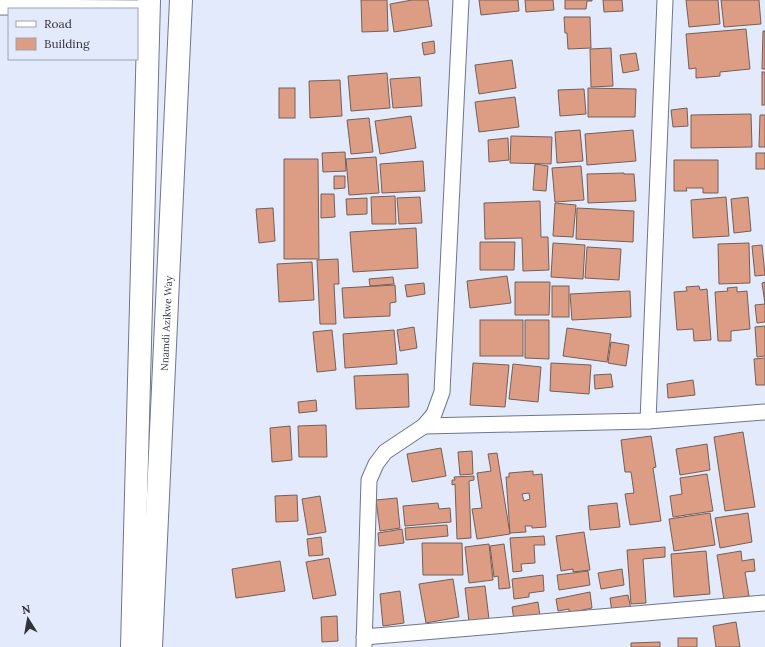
<svg xmlns="http://www.w3.org/2000/svg" width="765" height="647" viewBox="0 0 765 647" font-family="Lora,serif">
<style>
.building{fill:#dc9d84;stroke:#745f57;fill-rule:evenodd}
.lines{fill:none;stroke-linecap:round;stroke-linejoin:round}
.minor-casing{stroke:#6e7688;stroke-width:17}
.trunk-casing{stroke:#6e7688;stroke-width:24}
.minor{stroke:#fff;stroke-width:15}
.trunk{stroke:#fff;stroke-width:22}
.labels{text-anchor:middle;dominant-baseline:central;stroke-width:3;stroke-linejoin:round;paint-order:stroke}
.street-label{font-size:10px;fill:#30343c;stroke:#e3eafb}
</style>
<rect width="100%" height="100%" fill="#e3eafb"/>
<g class="building">
<path d="M361 0H387L388 31 362 32Z"/>
<path d="M412 0H428L432 26 394 32 390 4Z"/>
<path d="M479 0H518L519 11 481 15Z"/>
<path d="M525 0H553L554 10 526 12Z"/>
<path d="M565 0H592V1H587L586 9H565Z"/>
<path d="M603 0H622L623 11 604 12Z"/>
<path d="M686 0H718L720 24 689 27Z"/>
<path d="M721 0H759L761 24 724 27Z"/>
<path d="M564 17H590L591 48 568 49 567 33H565Z"/>
<path d="M746 29 750 69 720 72V76L696 78V68L689 69 686 34Z"/>
<path d="M763 31H765V69H762Z"/>
<path d="M434 41 435 53 424 55 422 43Z"/>
<path d="M611 48 613 86 591 87 590 49Z"/>
<path d="M636 53 639 70 623 73 620 55Z"/>
<path d="M512 60 516 88 479 94 475 65Z"/>
<rect x="762" y="72" width="3" height="33"/>
<path d="M387 73 390 108 351 111 348 76Z"/>
<path d="M420 77 422 106 393 108 390 79Z"/>
<path d="M340 80 342 116 310 118 309 81Z"/>
<rect x="279" y="88" width="16" height="30"/>
<path d="M588 88 636 89 635 117H588Z"/>
<path d="M584 89 586 114 560 116 558 90Z"/>
<path d="M515 97 519 127 479 132 475 102Z"/>
<path d="M687 108 688 126 673 127 671 110Z"/>
<path d="M751 114 752 147 691 148V115Z"/>
<path d="M760 115H765V147H759Z"/>
<path d="M411 116 416 148 380 154 375 121Z"/>
<path d="M369 118 373 152 351 154 347 120Z"/>
<path d="M580 130 583 161 557 163 555 132Z"/>
<path d="M633 130 636 161 587 165 585 134Z"/>
<path d="M511 136 552 137 551 164 510 163Z"/>
<path d="M508 138 509 160 489 162 488 140Z"/>
<path d="M345 152 346 171 323 172 322 153Z"/>
<rect x="756" y="153" width="9" height="16"/>
<path d="M376 157 379 193 349 195 346 159Z"/>
<path d="M284 159H318L319 259H284Z"/>
<path d="M674 160H718V193H703V188H686L687 191H674Z"/>
<path d="M423 161 425 191 382 193 380 164Z"/>
<path d="M535 164 548 166 546 191 533 190Z"/>
<path d="M581 166 584 200 555 202 552 168Z"/>
<path d="M624 173V174H634L636 201 588 203 587 174Z"/>
<path d="M334 176H345V188L334 189Z"/>
<path d="M321 194H334L335 217 321 218Z"/>
<path d="M395 196 396 224H372L371 197Z"/>
<path d="M420 197 422 223 399 224 397 198Z"/>
<path d="M726 197 729 236 693 238 691 200Z"/>
<path d="M748 197 751 231 734 233 731 199Z"/>
<path d="M367 198V214L347 215 346 199Z"/>
<path d="M540 201 541 237H548L549 270 523 271 522 238 485 239 484 203Z"/>
<path d="M555 203 576 205 573 237 553 236Z"/>
<path d="M273 208 275 241 259 243 256 209Z"/>
<path d="M577 208 634 211 633 242 576 239Z"/>
<path d="M416 228 418 268 353 272 350 232Z"/>
<path d="M480 242H515L514 270H480Z"/>
<path d="M553 243 585 245 583 279 551 277Z"/>
<path d="M749 243 750 283 719 284 718 244Z"/>
<path d="M762 245 765 275 755 276 752 246Z"/>
<path d="M587 247 621 249 619 280 585 278Z"/>
<path d="M338 259 339 284H334L336 324H320L317 260Z"/>
<path d="M312 262 314 300 279 302 277 264Z"/>
<path d="M507 276 511 303 470 308 467 281Z"/>
<path d="M393 277 394 284 370 286 369 279Z"/>
<path d="M515 282H550L549 315H515Z"/>
<path d="M765 282V322L757 323 755 305 765 304 762 283Z"/>
<path d="M424 283 425 294 407 297 405 285Z"/>
<path d="M395 285 396 302 390 303V316L344 318 342 288Z"/>
<rect x="552" y="286" width="17" height="31"/>
<path d="M699 286 700 290 707 289 711 340 694 341 693 329 677 330 674 292 687 291 686 287Z"/>
<path d="M737 287V292L747 291 750 329 731 331V341H718L715 292 728 291 727 288Z"/>
<path d="M630 291 631 317 572 320 570 294Z"/>
<rect x="480" y="320" width="43" height="36"/>
<path d="M525 320H549V359L525 358Z"/>
<path d="M765 326V356L757 357 755 327Z"/>
<path d="M414 327 417 348 400 351 397 330Z"/>
<path d="M567 328 611 334 607 362 563 356Z"/>
<path d="M332 330 336 370 317 372 313 332Z"/>
<path d="M394 330 397 364 345 368 343 334Z"/>
<path d="M611 342 629 345 626 366 608 363Z"/>
<path d="M765 358V385H756L754 359Z"/>
<path d="M473 363 509 365 505 407 470 405Z"/>
<path d="M551 363 591 365 589 394 550 391Z"/>
<path d="M513 364 541 367 538 402 509 399Z"/>
<path d="M408 374 409 407 356 409 354 376Z"/>
<path d="M611 374 613 387 595 389 594 375Z"/>
<path d="M693 380 695 395 668 398 667 384Z"/>
<path d="M316 400 317 411 299 413 298 402Z"/>
<path d="M326 425 327 457H299L298 426Z"/>
<path d="M290 426 292 460 272 462 270 428Z"/>
<path d="M743 432 755 507 725 511 714 437Z"/>
<path d="M651 436 656 467 653 468 661 521 630 525 625 494 634 493 631 472H625L621 440Z"/>
<path d="M707 444 710 470 680 475 676 449Z"/>
<path d="M441 448 446 476 412 482 407 454Z"/>
<path d="M472 451 473 474 460 475 458 452Z"/>
<path d="M497 453 510 534 477 539 472 509 482 508 477 473 491 471 488 454Z"/>
<path d="M533 471V475L542 474 546 527 532 528V526H525L526 532 510 533 506 477H509V473ZM529 493 530 499 524 501 522 494Z"/>
<path d="M707 474 713 511 673 517 670 496 682 494 680 478Z"/>
<path d="M474 476V480L469 481 471 538 457 539 455 484 452 485V480H455L454 477Z"/>
<path d="M297 495 298 521 276 522 275 496Z"/>
<path d="M320 496 326 532 308 535 302 499Z"/>
<path d="M397 498 400 528 380 531 376 500Z"/>
<path d="M438 503 439 509 450 508 451 522 405 526 403 506Z"/>
<path d="M617 503 620 527 590 530 588 506Z"/>
<path d="M710 513 715 545 674 551 669 519Z"/>
<path d="M748 513 752 542 720 548 715 518Z"/>
<path d="M447 525 448 536 406 540 405 528Z"/>
<path d="M402 529 404 543 379 546 378 533Z"/>
<path d="M584 532 590 570 573 572V569L561 571 556 536Z"/>
<path d="M544 536 545 545H534L535 563 521 564 522 571 513 572 510 538Z"/>
<path d="M321 537 323 555 309 556 307 539Z"/>
<path d="M422 543H462L463 575H423Z"/>
<path d="M489 544 493 580 469 583 465 547Z"/>
<path d="M504 544 510 588 499 589 498 576 494 577 490 546Z"/>
<path d="M665 547V557L643 559 646 603 631 604 627 550Z"/>
<path d="M706 551 710 594 674 597 671 554Z"/>
<path d="M741 551 742 561 754 559 755 571 745 572 749 596 724 600 717 555Z"/>
<path d="M329 558 336 595 313 599 306 562Z"/>
<path d="M280 561 285 591 236 598 232 569Z"/>
<path d="M622 569 624 585 601 589 598 573Z"/>
<path d="M588 571 590 585 559 590 557 575Z"/>
<path d="M543 575 544 591 529 593V597L514 599 512 579Z"/>
<path d="M453 579 459 617 426 623 419 584Z"/>
<path d="M485 586 489 619 469 622 465 588Z"/>
<path d="M400 591 404 623 383 626 380 594Z"/>
<path d="M590 592 592 608 569 613V609L558 611 556 599Z"/>
<path d="M628 595 631 609 612 612 610 598Z"/>
<path d="M538 602 540 616 514 620 512 607Z"/>
<path d="M337 616 338 641 322 642 321 617Z"/>
<path d="M736 622 740 647H716L713 626Z"/>
<rect x="678" y="638" width="19" height="9"/>
<path d="M660 642V647H631V643Z"/>
</g>
<g class="lines">
<g class="minor-casing">
<g id="minor">
<path d="M0 7 148 8"/>
<path d="M648 421 665 0"/>
<path d="M424 426 648 421 765 412"/>
<path d="M364 637 765 603"/>
<path d="M364 647 369 480 376 464 385 452 424 426 434 414 442 392 461 0"/>
</g>
</g>
<g class="trunk-casing">
<g id="trunk">
<path d="M132 647 149 0"/>
<path id="s1" d="M151 647 181 0"/>
</g>
</g>
<use href="#minor" class="minor"/>
<use href="#trunk" class="trunk"/>
</g>
<g class="labels">
<g class="street-label">
<text stroke="none"><textPath href="#s1" startOffset="324">Nnamdi Azikwe Way</textPath></text>
</g>
</g>
<rect x="8" y="8" width="130" height="52" fill="#e3eafb" stroke="#9ba1af"/>
<rect x="16" y="21" width="20" height="6" fill="#ffffff" stroke="#9ba1af"/>
<text x="44" y="28" font-size="12" fill="#30343c">Road</text>
<rect x="16" y="38" width="20" height="12" fill="#dc9d84" stroke="#9ba1af"/>
<text x="44" y="48" font-size="12" fill="#30343c">Building</text>
<g transform="translate(28 619) rotate(349)" stroke="#e3eafb" stroke-width="3" paint-order="stroke">
<path d="M0-3L7 15L0 10L-7 15Z" fill="#30343c"/>
<text y="-6" font-size="11" font-weight="bold" text-anchor="middle" fill="#30343c">N</text>
</g>
</svg>
